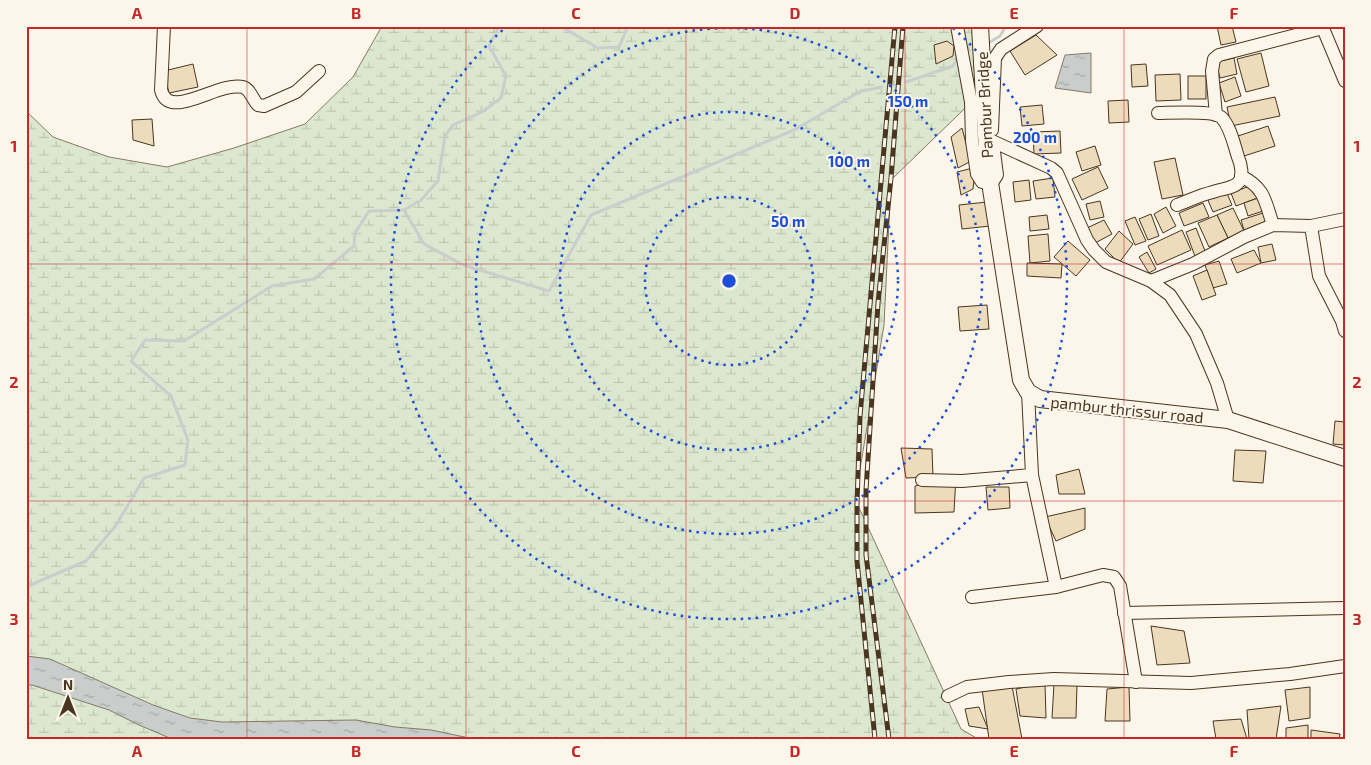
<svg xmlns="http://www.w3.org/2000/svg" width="1371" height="765" viewBox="0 0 1371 765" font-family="'Exo 2',sans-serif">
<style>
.wetland{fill:url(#wetland-marsh);stroke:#887966}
.water{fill:url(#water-ripples);stroke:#887966}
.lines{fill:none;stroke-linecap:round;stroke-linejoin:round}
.stream{stroke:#c9cecd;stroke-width:3}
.building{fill:#ecdcbc;stroke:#4a3520}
.minor-casing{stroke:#4a3520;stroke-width:14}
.major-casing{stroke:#4a3520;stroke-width:18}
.minor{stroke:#fbf6e9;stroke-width:12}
.major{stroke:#fbf6e9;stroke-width:16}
.rail-casing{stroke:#4a3520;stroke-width:5}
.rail{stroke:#fbf6e9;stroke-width:3;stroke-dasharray:9;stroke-linecap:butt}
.grid{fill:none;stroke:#c62828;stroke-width:1;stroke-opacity:0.55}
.ring{fill:none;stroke:#1d4ed8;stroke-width:2.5;stroke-dasharray:2.5 5}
.labels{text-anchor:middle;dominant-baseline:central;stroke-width:4;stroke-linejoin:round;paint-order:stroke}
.street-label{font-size:16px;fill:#4a3520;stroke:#fbf6e9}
.centre{fill:#1d4ed8;stroke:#fbf6e9;stroke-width:2.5}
.ring-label{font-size:15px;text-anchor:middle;font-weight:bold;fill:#1d4ed8;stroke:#fbf6e9;stroke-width:4;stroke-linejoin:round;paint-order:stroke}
.neatline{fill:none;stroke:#c62828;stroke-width:2}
.grid-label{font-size:16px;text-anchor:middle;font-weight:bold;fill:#c62828}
</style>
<defs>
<pattern id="wetland-marsh" width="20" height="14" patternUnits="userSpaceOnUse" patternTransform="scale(1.25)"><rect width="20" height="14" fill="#dce7d0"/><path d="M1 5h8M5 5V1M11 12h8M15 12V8" fill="none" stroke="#bec7b2"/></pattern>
<pattern id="water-ripples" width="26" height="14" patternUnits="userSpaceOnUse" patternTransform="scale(1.25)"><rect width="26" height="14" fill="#c9cecd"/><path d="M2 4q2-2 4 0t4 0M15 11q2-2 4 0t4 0" fill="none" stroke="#a5a8a6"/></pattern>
</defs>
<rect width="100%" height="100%" fill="#fbf6e9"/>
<path class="wetland" d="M382 26H986L991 83 891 180 884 325 855 499 961 729 978 739H26V111L53 137 109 157 167 167 234 148 305 124 353 77Z"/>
<g class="water">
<path d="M1091 53V93L1055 88 1065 55Z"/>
<path d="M26 656 50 659 153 705 190 718 222 722 356 720 395 727 431 730 474 739H172L139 725 109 710 32 685H26Z"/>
</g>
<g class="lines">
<g class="stream">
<path d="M560 26 598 48 619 47 628 26"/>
<path d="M990 42 1000 36 1006 26"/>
<path d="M906 82 953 66 959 55"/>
<path d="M404 210 424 244 463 265 549 291 591 215 794 130 861 91 882 87"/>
<path d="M26 587 86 561 117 524 144 478 185 465 188 440 171 396 131 361 145 340 184 341 272 286 314 279 354 246 355 233 369 211 404 210 421 200 438 181 445 136 453 125 482 112 501 98 506 76 489 46 499 26"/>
</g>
</g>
<g class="building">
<path d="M1217 26H1232L1236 42 1221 45Z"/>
<path d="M1036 35 1057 55 1025 75 1010 51Z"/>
<path d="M947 41 954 46 953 56 936 64 934 45Z"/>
<path d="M1261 53 1269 86 1246 92 1237 59Z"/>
<path d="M1234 58 1237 74 1220 78 1216 62Z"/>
<path d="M193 64 198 87 169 93 164 71Z"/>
<path d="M1146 64 1148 86 1132 87 1131 65Z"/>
<path d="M1180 74 1181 100 1156 101 1155 75Z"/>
<rect x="1188" y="76" width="18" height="23"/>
<path d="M1235 77 1241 96 1225 102 1219 83Z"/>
<path d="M1275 97 1280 116 1231 126 1227 107Z"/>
<path d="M1128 100 1129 122 1109 123 1108 101Z"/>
<path d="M1042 105 1044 124 1022 126 1020 107Z"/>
<path d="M152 119 154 146 133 140 132 120Z"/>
<path d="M1268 126 1275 146 1244 156 1238 136Z"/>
<path d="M962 128 969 155 973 160 958 168 951 137Z"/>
<path d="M1060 131 1061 153 1034 154 1033 132Z"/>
<path d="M1095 146 1101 165 1082 171 1076 152Z"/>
<path d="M1175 158 1183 195 1162 199 1154 162Z"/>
<path d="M1098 167 1108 188 1082 200 1072 179Z"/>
<path d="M973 168 974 180 973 189 961 195 957 172Z"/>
<path d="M1053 178 1055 197 1036 199 1033 181Z"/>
<path d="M1029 180 1031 200 1015 202 1013 182Z"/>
<path d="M1255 184 1260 197 1236 206 1231 193Z"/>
<path d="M1226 191 1232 205 1213 212 1207 198Z"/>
<path d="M1261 197 1266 210 1248 216 1244 203Z"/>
<path d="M1100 201 1104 217 1090 220 1086 204Z"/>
<path d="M987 202 990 226 962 229 959 205Z"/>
<path d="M1203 203 1209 217 1184 226 1179 213Z"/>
<path d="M1166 207 1176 226 1163 233 1154 214Z"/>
<path d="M1233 208 1244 231 1228 238 1217 215Z"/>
<path d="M1263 213 1267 226 1245 233 1241 220Z"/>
<path d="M1151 214 1159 236 1148 240 1139 219Z"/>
<path d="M1047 215 1049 229 1030 231 1029 217Z"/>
<path d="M1217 215 1228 238 1209 247 1198 223Z"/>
<path d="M1135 217 1146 241 1135 245 1125 221Z"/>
<path d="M1104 220 1112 234 1095 243 1087 228Z"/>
<path d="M1196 228 1205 251 1196 259 1186 232Z"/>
<path d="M1182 230 1191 250 1157 265 1148 246Z"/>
<path d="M1119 231 1133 244 1119 263 1105 249Z"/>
<path d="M1048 234 1050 261 1030 263 1028 236Z"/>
<path d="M1068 241 1090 260 1076 276 1054 257Z"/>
<path d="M1272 244 1276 260 1261 263 1258 247Z"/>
<path d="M1254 250 1261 263 1237 273 1231 259Z"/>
<path d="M1147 252 1156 269 1149 273 1139 257Z"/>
<path d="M1219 261 1227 284 1213 288 1205 265Z"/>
<path d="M1027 263 1062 264 1061 278 1027 276Z"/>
<path d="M1207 270 1216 295 1202 300 1193 276Z"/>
<path d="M987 305 989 329 960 331 958 307Z"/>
<path d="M1335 421 1345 422V445L1333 444Z"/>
<path d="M901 448 932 449 933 477 906 478Z"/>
<path d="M1235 450 1266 451 1263 483 1233 481Z"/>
<path d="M1079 469 1085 494H1059L1056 475Z"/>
<path d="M956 476 954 512 915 513V486Z"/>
<path d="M986 487H1009L1010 508 988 510Z"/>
<path d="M1085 508V529L1056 541 1045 517Z"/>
<path d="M1151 626 1184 631 1190 663 1157 665Z"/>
<path d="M1045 683 1046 718 1020 716 1016 689Z"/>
<path d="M1054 684H1077L1076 718H1052Z"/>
<path d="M1012 686 1022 739H989L982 689Z"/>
<path d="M1129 687 1130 721H1105L1107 689Z"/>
<path d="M1310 687V718L1289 721 1285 690Z"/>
<path d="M1281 706 1276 739H1249L1247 710Z"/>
<path d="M979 707 988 729 969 726 965 709Z"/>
<path d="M1241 719 1247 739H1216L1213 721Z"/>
<path d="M1308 725V739H1286V728Z"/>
<path d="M1311 730 1340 734 1339 739H1311Z"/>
</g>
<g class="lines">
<g class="minor-casing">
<g id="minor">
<path d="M164 26 161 90C169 122 218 81 243 87 250 89 253 100 258 105L264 106 296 92 319 71"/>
<path d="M957 26 971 102 972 141 977 174 982 182 991 184 997 175 994 152"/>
<path d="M1322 26 1345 81"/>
<path d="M1158 113C1170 113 1215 110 1222 118 1231 128 1234 145 1238 157 1241 164 1244 177 1238 183 1232 189 1220 189 1213 192 1200 195 1188 201 1177 205"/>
<path d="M1216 115 1212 71 1214 59 1219 55 1323 28"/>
<path d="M992 130 995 58 1001 49 1037 26"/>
<path d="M992 141 1051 168 1057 173 1087 240 1094 250 1106 262 1151 281 1170 295 1196 334 1217 383 1228 420"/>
<path d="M1241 176C1265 188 1265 201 1273 225"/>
<path d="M1311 226 1345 219"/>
<path d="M1151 281 1193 264 1244 237 1273 225 1311 226 1319 276 1342 321 1345 331"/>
<path d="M1032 475 1056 587"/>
<path d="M922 480 962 481 1032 475 1028 392"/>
<path d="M972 597 1056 587 1103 575 1114 577 1120 586 1136 682"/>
<path d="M1124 613 1345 608"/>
<path d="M948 696 967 687 1009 682 1054 679 1191 683 1290 674 1345 666"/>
</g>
</g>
<g class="major-casing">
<path id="major" d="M980 26 988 170 1021 380 1028 392 1040 399 1228 420 1345 458"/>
</g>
<use href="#minor" class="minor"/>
<use href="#major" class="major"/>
<g class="rail-casing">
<g id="rail">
<path d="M875 739 857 561V504L860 416 895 26"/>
<path d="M889 739 866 555V490L878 303 891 178 903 26"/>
</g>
</g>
<use href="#rail" class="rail"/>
</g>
<path class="grid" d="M247 26V739M466 26V739M686 26V739M905 26V739M1124 26V739M26 264H1345M26 501H1345"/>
<g class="ring">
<circle cx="729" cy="281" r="84"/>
<circle cx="729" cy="281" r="169"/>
<circle cx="729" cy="281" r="253"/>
<path d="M953 28A338 338 0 1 1 505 28"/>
</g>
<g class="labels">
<g class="street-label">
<text transform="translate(984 105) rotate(-93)">Pambur Bridge</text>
<text transform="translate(1127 409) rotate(6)">pambur thrissur road</text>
</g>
</g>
<circle cx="729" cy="281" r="8" class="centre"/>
<g class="ring-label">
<text x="908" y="107">150 m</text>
<text x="1035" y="143">200 m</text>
<text x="849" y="167">100 m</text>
<text x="788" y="227">50 m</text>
</g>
<rect width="1371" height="765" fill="none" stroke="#fbf6e9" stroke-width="55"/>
<g transform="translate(68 698)" stroke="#fbf6e9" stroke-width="4" paint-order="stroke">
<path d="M0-4L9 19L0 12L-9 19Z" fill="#4a3520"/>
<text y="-8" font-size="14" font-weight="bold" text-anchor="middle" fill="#4a3520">N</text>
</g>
<rect x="28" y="28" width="1316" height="710" class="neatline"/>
<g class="grid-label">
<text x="137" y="19">A</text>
<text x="356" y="19">B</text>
<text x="576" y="19">C</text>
<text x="795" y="19">D</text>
<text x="1014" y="19">E</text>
<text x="1234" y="19">F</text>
<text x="14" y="152">1</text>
<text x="1357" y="152">1</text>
<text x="14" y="388">2</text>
<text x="1357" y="388">2</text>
<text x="14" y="625">3</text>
<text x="1357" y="625">3</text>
<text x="137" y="757">A</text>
<text x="356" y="757">B</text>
<text x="576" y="757">C</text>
<text x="795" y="757">D</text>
<text x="1014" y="757">E</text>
<text x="1234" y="757">F</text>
</g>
</svg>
